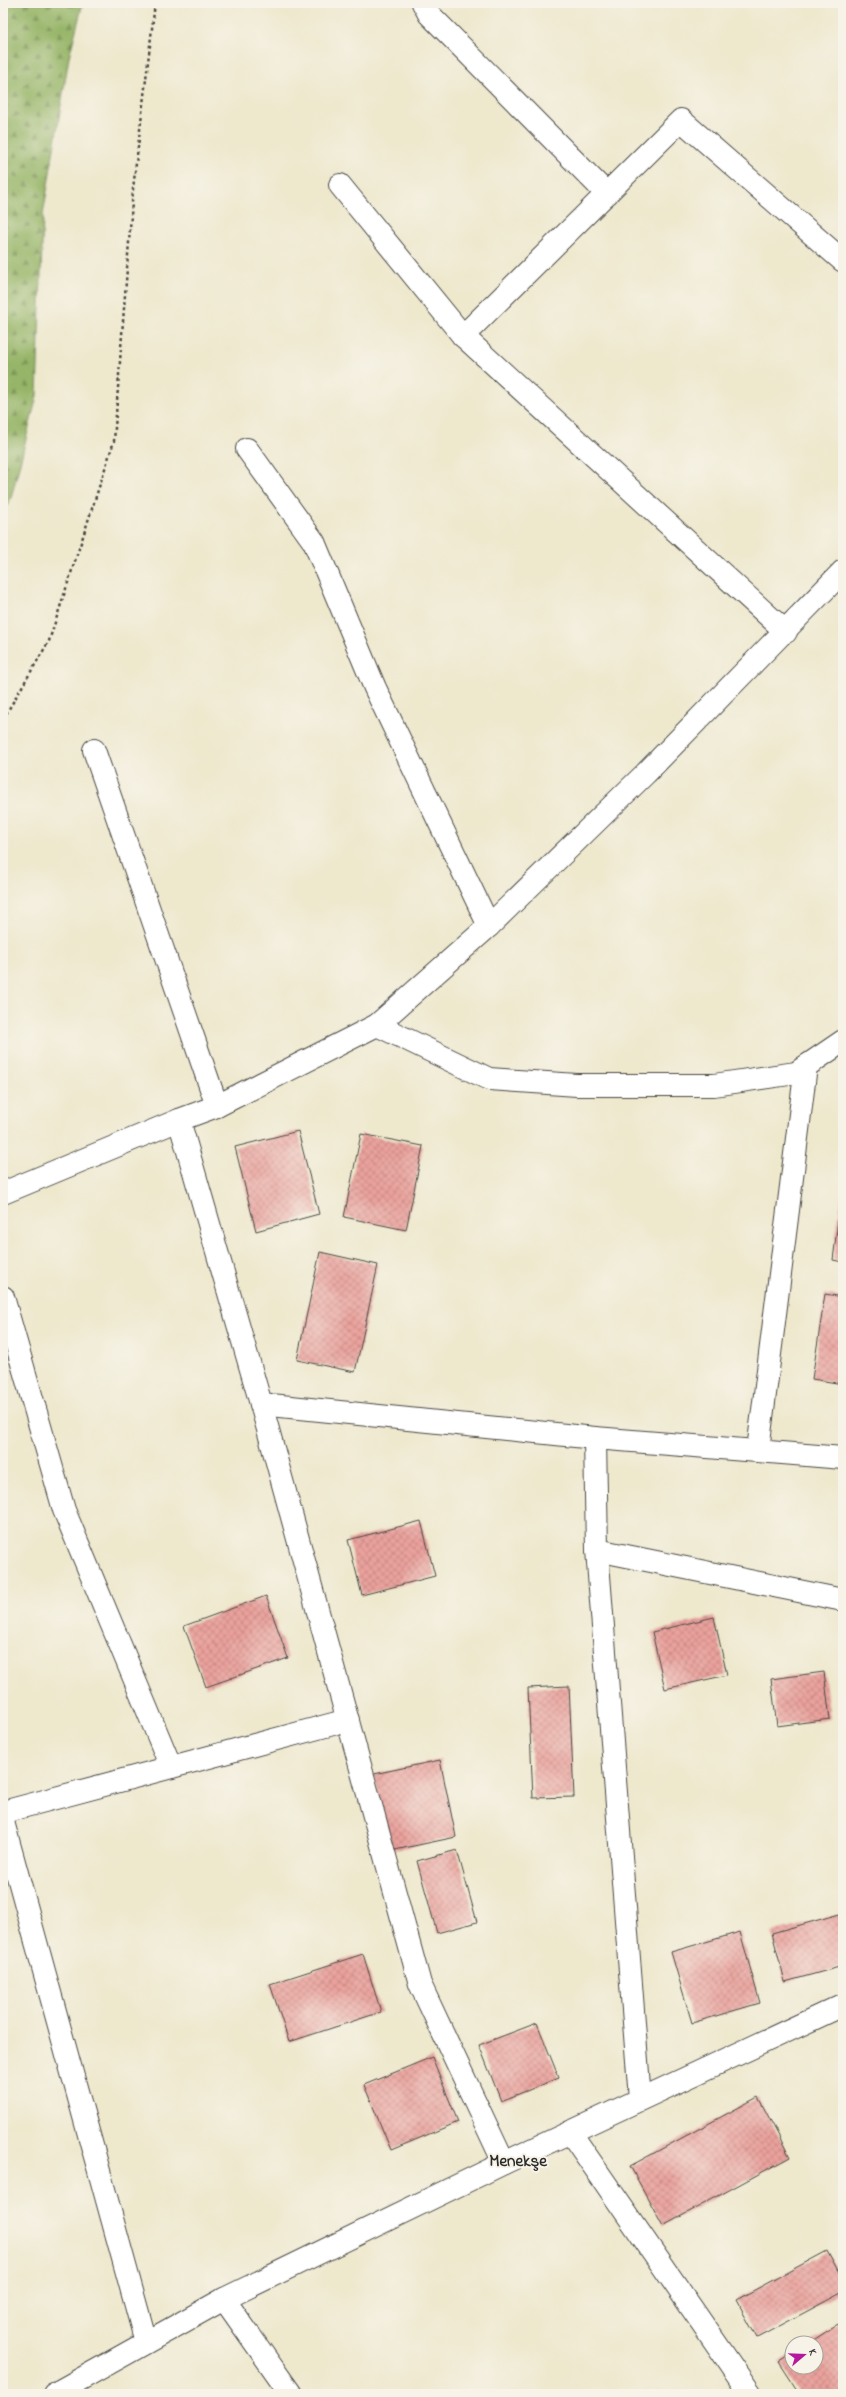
<svg xmlns="http://www.w3.org/2000/svg" width="846" height="2397" viewBox="0 0 846 2397" font-family="'Indie Flower',sans-serif">
<style>
.forest{fill:url(#forest-firs);stroke:#60704a}
.building{fill:url(#building-cross-hatch)}
.lines{fill:none;stroke-linecap:round;stroke-linejoin:round}
.street-casing{stroke:#484743;stroke-width:24}
.secondary-casing{stroke:#484743;stroke-width:24}
.path{stroke:#484743;stroke-width:2.5;stroke-dasharray:3 3;stroke-linecap:butt}
.street{stroke:#fff;stroke-width:22}
.secondary{stroke:#fff;stroke-width:22}
.labels{text-anchor:middle;dominant-baseline:central;stroke-width:4;stroke-linejoin:round;paint-order:stroke}
.district-label{font-size:17px;font-weight:bold;fill:#2b2b2b;stroke:#f7f3e8}
</style>
<defs>
<pattern id="forest-firs" width="22" height="20" patternUnits="userSpaceOnUse"><rect width="22" height="20" fill="#96b568"/><path d="M5 1l3.5 6h-7zM16 11l3.5 6h-7z" fill="#7b9356"/></pattern>
<pattern id="building-cross-hatch" width="8" height="8" patternUnits="userSpaceOnUse"><rect width="8" height="8" fill="#eba29d"/><path d="M0 0l8 8M0 8l8-8" fill="none" stroke="#bf8480"/></pattern>
</defs>
<rect width="100%" height="100%" fill="#f7f3e8"/>
<filter id="ink" filterUnits="userSpaceOnUse"><feTurbulence type="fractalNoise" baseFrequency=".025" numOctaves="2"/><feDisplacementMap in="SourceGraphic" scale="8" xChannelSelector="R" yChannelSelector="G"/><feConvolveMatrix kernelMatrix="1 2 1 2 8 2 1 2 1" color-interpolation-filters="sRGB"/></filter>
<filter id="wash" filterUnits="userSpaceOnUse"><feTurbulence type="fractalNoise" baseFrequency=".012" numOctaves="4" result="noise"/><feDisplacementMap in="SourceGraphic" scale="16" xChannelSelector="R" yChannelSelector="G"/><feGaussianBlur stdDeviation="0.9" result="paint"/><feColorMatrix in="noise" values="0 0 0 0 0 0 0 0 0 0 0 0 0 0 0 0 0 1.4 0 .05"/><feComposite in="paint" operator="in"/></filter>
<g filter="url(#wash)">
<rect width="100%" height="100%" fill="#eee8cd"/>
<path class="forest" d="M3 3H83L69 57 43 215 37 396 11 498 3 513Z"/>
<g id="blocks">
<g class="building">
<path d="M298 1131 319 1214 256 1231 235 1147Z"/>
<path d="M361 1134 423 1146 406 1230 344 1217Z"/>
<path d="M842 1189H843V1262L833 1260Z"/>
<path d="M320 1252 378 1265 355 1372 297 1360Z"/>
<path d="M825 1294 843 1297V1384L812 1379Z"/>
<path d="M421 1521 435 1576 362 1595 348 1540Z"/>
<path d="M266 1596 288 1658 206 1687 184 1626Z"/>
<path d="M714 1617 727 1675 665 1689 652 1632Z"/>
<path d="M824 1672 830 1719 777 1726 771 1679Z"/>
<path d="M569 1686 574 1797 533 1798 528 1688Z"/>
<path d="M440 1760 456 1837 390 1851 374 1774Z"/>
<path d="M457 1850 477 1922 437 1933 417 1861Z"/>
<path d="M843 1913V1966L785 1982 772 1933Z"/>
<path d="M740 1932 760 2003 692 2023 671 1952Z"/>
<path d="M363 1954 381 2012 289 2042 270 1984Z"/>
<path d="M537 2023 559 2078 501 2101 479 2045Z"/>
<path d="M432 2057 458 2122 391 2150 364 2085Z"/>
<path d="M758 2097 790 2157 663 2226 630 2166Z"/>
<path d="M827 2251 843 2281V2292L757 2338 736 2300Z"/>
<path d="M838 2324 843 2331V2394H800L779 2362 792 2354V2367H816V2343H809Z"/>
</g>
</g>
</g>
<g filter="url(#ink)">
<use href="#blocks" fill-opacity="0" stroke="#484743" stroke-width="1"/>
<g class="lines">
<g class="street-casing">
<g id="street">
<path d="M423 3 429 14 607 194"/>
<path d="M340 185 463 336 786 632"/>
<path d="M463 336 681 120 843 261"/>
<path d="M247 449 314 542 375 688 489 926"/>
<path d="M94 750 217 1106"/>
<path d="M377 1025 489 1079 577 1085H714L796 1073 843 1041"/>
<path d="M179 1120 261 1404 420 1984 504 2163"/>
<path d="M3 1193 179 1120 217 1106 377 1025 489 926 646 773 843 571"/>
<path d="M3 1297 64 1510 171 1767"/>
<path d="M261 1404 595 1438 843 1458"/>
<path d="M595 1438 597 1550 640 2099"/>
<path d="M758 1450 806 1066"/>
<path d="M597 1550 843 1600"/>
<path d="M3 1812 348 1720"/>
<path d="M3 1822 146 2342"/>
<path d="M570 2132 751 2394"/>
<path d="M224 2299 291 2394"/>
</g>
</g>
<g class="secondary-casing">
<path id="secondary" d="M54 2394 224 2299 504 2163 843 2005"/>
</g>
<path class="path" d="M3 719 49 641 114 441 133 189 155 3"/>
<use href="#street" class="street"/>
<use href="#secondary" class="secondary"/>
</g>
</g>
<g class="labels">
<g class="district-label">
<text x="518" y="2161">Menekşe</text>
</g>
</g>
<rect width="846" height="2397" fill="none" stroke="#f7f3e8" stroke-width="16"/>
<g transform="translate(804 2355) rotate(71)"><circle r="19" fill="#f7f3e8" stroke="#a5a39c"/>
<path d="M0-3L7 15L0 10L-7 15Z" fill="#b5179e"/>
<text y="-6" font-size="11" font-weight="bold" text-anchor="middle" fill="#2b2b2b">K</text>
</g>
</svg>
